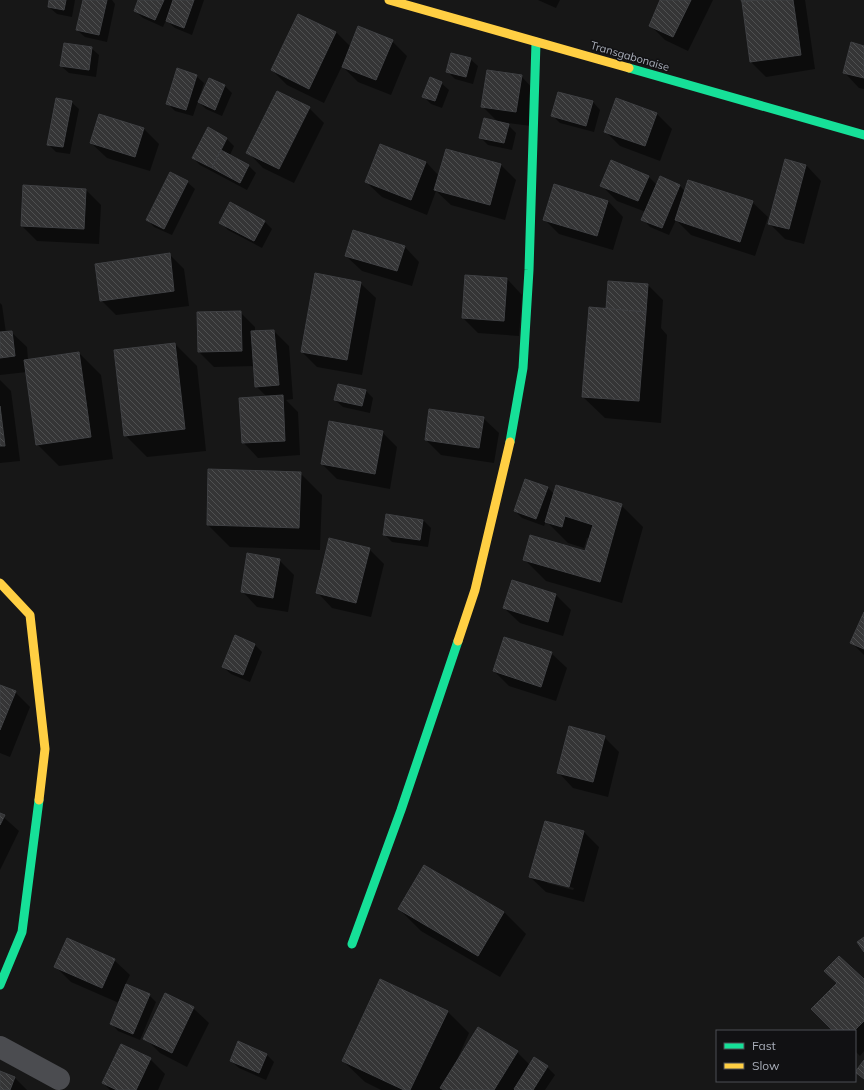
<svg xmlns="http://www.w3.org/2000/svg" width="864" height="1090" viewBox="0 0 864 1090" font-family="Mulish,sans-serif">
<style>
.shadow{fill:#0007;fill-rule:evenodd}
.building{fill:url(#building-back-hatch);stroke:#3f4043}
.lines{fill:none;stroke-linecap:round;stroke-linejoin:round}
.street{stroke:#4b4c50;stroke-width:22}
.fast{stroke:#16e098;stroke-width:9}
.slow{stroke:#ffcf43;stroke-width:9}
.labels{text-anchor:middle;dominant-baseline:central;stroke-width:3;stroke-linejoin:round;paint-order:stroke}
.street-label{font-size:11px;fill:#a8adb8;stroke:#111113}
</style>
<defs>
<pattern id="building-back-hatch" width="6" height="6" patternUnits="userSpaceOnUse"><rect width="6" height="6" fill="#353536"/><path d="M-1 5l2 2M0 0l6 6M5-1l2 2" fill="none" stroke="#4f5051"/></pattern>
</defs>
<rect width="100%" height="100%" fill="#171717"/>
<g class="shadow">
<path d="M50 0H75L72 17 57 14 49 7Z"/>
<path d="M84 0H112L115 4 107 42 85 37 77 30Z"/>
<path d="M140 0H204L192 35 175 28 166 20 163 27 143 18 135 11Z"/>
<path d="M538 0H560L556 8Z"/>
<path d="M662 0H713L688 51 665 40 650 25Z"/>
<path d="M742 0H805L815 69 766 77 751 62Z"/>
<path d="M336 32 351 47 392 41 407 56 391 95 358 82 342 66 324 103 287 85 272 70Z"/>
<path d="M864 47V89L859 88 844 72Z"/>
<path d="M91 48 99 55 96 77 69 73 61 66Z"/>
<path d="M470 59 478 66 473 84 455 79 447 71Z"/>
<path d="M196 76 204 83 199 98 200 99 209 79 225 86 232 93 222 116 206 109 198 101 193 116 175 111 167 103Z"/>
<path d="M521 76 536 92 531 126 501 122V124L508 125 516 133 512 150 488 145 480 137 499 123 482 106Z"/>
<path d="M441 83 449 90 442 108 431 104 424 97Z"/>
<path d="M616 100 657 114 672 129 660 161 620 146 605 131Z"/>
<path d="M71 102 79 109 70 154 56 152 48 144Z"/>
<path d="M593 102 600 110 594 132 560 123 553 116Z"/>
<path d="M309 108 324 123 294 183 263 168 248 152Z"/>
<path d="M144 129 159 144 150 171 107 158 91 143Z"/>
<path d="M208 129 227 139 234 146 230 155 249 166 256 173 247 190 200 165 193 158Z"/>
<path d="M426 162 439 176 501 165 516 180 505 220 451 205 436 191 427 215 382 197 366 182Z"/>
<path d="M806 165 821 181 804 244 785 239 769 223Z"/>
<path d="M648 176 657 185 660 178 680 186 685 191 752 202 768 217 755 256 691 235 676 220 669 235 650 227 643 219 646 212 617 201 602 186Z"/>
<path d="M187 182 195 189 172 235 154 227 147 219Z"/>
<path d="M86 190 101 205 99 244 37 241 22 226Z"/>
<path d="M608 201 623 217 613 250 559 234 544 219Z"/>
<path d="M264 221 272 229 262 248 228 230 221 223Z"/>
<path d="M404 246 419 262 412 286 362 271 346 256Z"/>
<path d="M169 254 184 269 189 306 116 315 101 300Z"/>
<path d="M466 277 507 279 522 295 519 336 478 333 463 318Z"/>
<path d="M609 282 648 285 663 300 661 328 667 335 661 423 605 418 583 397 607 310Z"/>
<path d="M360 283 376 298 362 375 317 367 302 352Z"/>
<path d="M0 303 2 305 6 333 11 332 27 347 28 360 79 353 101 375 113 459 59 466 37 444 27 372 0 375Z"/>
<path d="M240 312 255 327V332L274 331 289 346 293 399 286 400 298 412 300 455 258 458 243 442 267 397 256 386 255 366 214 367 199 352Z"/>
<path d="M175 344 197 366 206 451 147 457 125 435Z"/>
<path d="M0 380 11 391 20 461 0 463Z"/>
<path d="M366 391 373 398 370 413 343 407 335 400Z"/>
<path d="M483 418 499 433 494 463 441 455 426 440Z"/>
<path d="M382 432 397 447 390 489 337 479 322 464Z"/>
<path d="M300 473 322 495 320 550 230 547 208 525Z"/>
<path d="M548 488 554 494 621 505 643 527 622 603 546 581 524 559 586 553 590 539 587 538 584 548 568 543 546 521 544 526 522 518 515 511Z"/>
<path d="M387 515 423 520 431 528 428 547 392 542 384 534Z"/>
<path d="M369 549 384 564 371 617 332 608 317 592Z"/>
<path d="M279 560 294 575 288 612 257 607 242 591Z"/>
<path d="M556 595 571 610 563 636 520 623 504 608Z"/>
<path d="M864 614V655L852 643Z"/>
<path d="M235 637 255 645 262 652 250 682 231 674 223 667Z"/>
<path d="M551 653 567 668 556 701 509 686 494 671Z"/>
<path d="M0 686 15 692 30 707 10 757 0 753Z"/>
<path d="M604 737 619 752 608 797 573 788 558 772Z"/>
<path d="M0 814 19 831 0 870Z"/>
<path d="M546 822 584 832 599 847 584 902 546 892 530 877ZM547 881 574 888 573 890 547 883Z"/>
<path d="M399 909 504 912 526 934 500 977 421 931Z"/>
<path d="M67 940 114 960 130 975 125 985 149 995 156 1002 140 1040 118 1031 111 1023 119 1003 71 982 56 967Z"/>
<path d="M864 981V1051L860 1056 855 1051V1031H834Z"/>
<path d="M166 995 193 1008 209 1023 187 1067 160 1053 145 1038Z"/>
<path d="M447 1011 469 1033 456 1062 517 1052 530 1065 547 1067 555 1075 545 1090H381L365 1082 343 1061Z"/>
<path d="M239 1043 267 1055 274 1062 266 1080 239 1068 231 1061Z"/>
<path d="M150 1059 165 1074 158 1090H110L103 1083Z"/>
<path d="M0 1072 15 1078 27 1090H0Z"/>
</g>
<g class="building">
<path d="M49 0H66L64 10 48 7Z"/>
<path d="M83 0H107L99 35 76 30Z"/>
<path d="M138 0H164L155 20 134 11Z"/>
<path d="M173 0H194L184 28 166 21Z"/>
<path d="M660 0H691L673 37 649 26Z"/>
<path d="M741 0H758L742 2Z"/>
<path d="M758 0H793L801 55 750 62 742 2Z"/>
<path d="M298 14 336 32 309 89 271 70Z"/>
<path d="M358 26 393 40 376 80 342 67Z"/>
<path d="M851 42 864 46V78L843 73Z"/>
<path d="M64 43 92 47 89 70 60 66Z"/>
<path d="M451 53 471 58 466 77 446 72Z"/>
<path d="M177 68 197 75 186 110 166 104Z"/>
<path d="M487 70 522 75 516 112 481 107Z"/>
<path d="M430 77 442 82 435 101 422 97Z"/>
<path d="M209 78 225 85 215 110 198 102Z"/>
<path d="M277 91 310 107 279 169 246 153Z"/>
<path d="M558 92 593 101 586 126 551 116Z"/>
<path d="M56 98 72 101 63 147 47 145Z"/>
<path d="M616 98 657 113 645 146 604 132Z"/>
<path d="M99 114 144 128 135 157 90 143Z"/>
<path d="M484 118 509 124 504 143 479 138Z"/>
<path d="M208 127 227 138 212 168 192 158Z"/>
<path d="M380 144 426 162 411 200 365 182Z"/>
<path d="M446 149 501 164 490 205 434 190Z"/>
<path d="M221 150 249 165 240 183 212 168Z"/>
<path d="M785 159 806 165 789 229 768 224Z"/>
<path d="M611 160 649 176 638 201 600 186Z"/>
<path d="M170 172 188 181 164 229 146 220Z"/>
<path d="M660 176 680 185 662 228 641 220Z"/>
<path d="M688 180 753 201 740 242 675 220Z"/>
<path d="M554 184 608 201 597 236 543 220Z"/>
<path d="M23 185 86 189 84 229 21 226Z"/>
<path d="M230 202 265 221 254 241 219 223Z"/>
<path d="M353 230 405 246 397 271 345 256Z"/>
<path d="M170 253 174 291 100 301 95 264Z"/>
<path d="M315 273 361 282 347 360 301 352Z"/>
<path d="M465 275 507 278 504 321 462 318Z"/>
<path d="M608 281 648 284 646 312 606 309Z"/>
<path d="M589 307 646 312 639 401 582 397Z"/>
<path d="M241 311 242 351 198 352 197 312Z"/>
<path d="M274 330 279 385 255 387 251 331Z"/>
<path d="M12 331 15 356 0 358V332Z"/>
<path d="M175 343 185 429 124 436 114 350Z"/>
<path d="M79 352 91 437 36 445 24 360Z"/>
<path d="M338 384 366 390 362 406 334 400Z"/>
<path d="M283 395 285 441 242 443 239 398Z"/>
<path d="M0 406 5 446H0Z"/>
<path d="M429 409 484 417 479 448 425 440Z"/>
<path d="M329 421 383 431 375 474 321 464Z"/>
<path d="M208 469 301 472 299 528 207 525Z"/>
<path d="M525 479 548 487 536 519 514 511Z"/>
<path d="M556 485 622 504 600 582 523 560 530 535 585 551 593 525 565 516 562 527 545 522Z"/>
<path d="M386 514 423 520 420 540 383 535Z"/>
<path d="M329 538 370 548 356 603 316 593Z"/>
<path d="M247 553 280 559 273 598 241 592Z"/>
<path d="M512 580 556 594 548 622 503 608Z"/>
<path d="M864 612V649L850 643Z"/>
<path d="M235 635 255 644 243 675 222 667Z"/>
<path d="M504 637 552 652 541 687 493 671Z"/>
<path d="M0 685 16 691 0 730Z"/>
<path d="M569 726 605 736 593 782 557 773Z"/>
<path d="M0 813 5 815 0 825Z"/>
<path d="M545 821 584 831 569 887 529 877Z"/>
<path d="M424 865 504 912 478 956 398 909Z"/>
<path d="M864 937V952L857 942Z"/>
<path d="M67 938 115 959 102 988 54 967Z"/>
<path d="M839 956 864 979V1021L854 1031H833L811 1009 837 983 824 971Z"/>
<path d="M380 979 448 1011 410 1090H404L342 1061Z"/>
<path d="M126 984 150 994 133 1034 110 1024Z"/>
<path d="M165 993 194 1007 172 1053 143 1039Z"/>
<path d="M478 1027 518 1051 494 1090H444L440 1088Z"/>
<path d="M238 1041 267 1054 259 1073 230 1061Z"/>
<path d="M121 1044 151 1058 136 1090H117L102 1083Z"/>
<path d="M534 1057 548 1066 533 1090H515L514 1089Z"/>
<path d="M864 1060V1079L855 1072Z"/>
<path d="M0 1071 15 1077 10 1090H0Z"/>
</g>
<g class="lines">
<path class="street" d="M0 1047 59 1079"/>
<g class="fast">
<path d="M629 68 864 135"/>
<path d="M510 442 523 368 529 270 536 42"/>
<path d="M352 944 401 810 458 641"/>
<path d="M0 985 22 932 39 800"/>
</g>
<g class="slow">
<path d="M389 0 629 68"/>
<path d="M0 583 30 615 45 749 39 800"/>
<path d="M458 641 475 590 510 442"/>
</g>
</g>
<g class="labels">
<g class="street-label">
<text transform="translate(630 56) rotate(16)">Transgabonaise</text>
</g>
</g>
<rect x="716" y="1030" width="140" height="52" fill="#111113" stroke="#4d4f55"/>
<rect x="724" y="1043" width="20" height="6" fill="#16e098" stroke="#4d4f55"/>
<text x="752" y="1050" font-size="12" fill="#a8adb8">Fast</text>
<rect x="724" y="1063" width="20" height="6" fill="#ffcf43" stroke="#4d4f55"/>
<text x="752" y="1070" font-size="12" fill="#a8adb8">Slow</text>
</svg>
